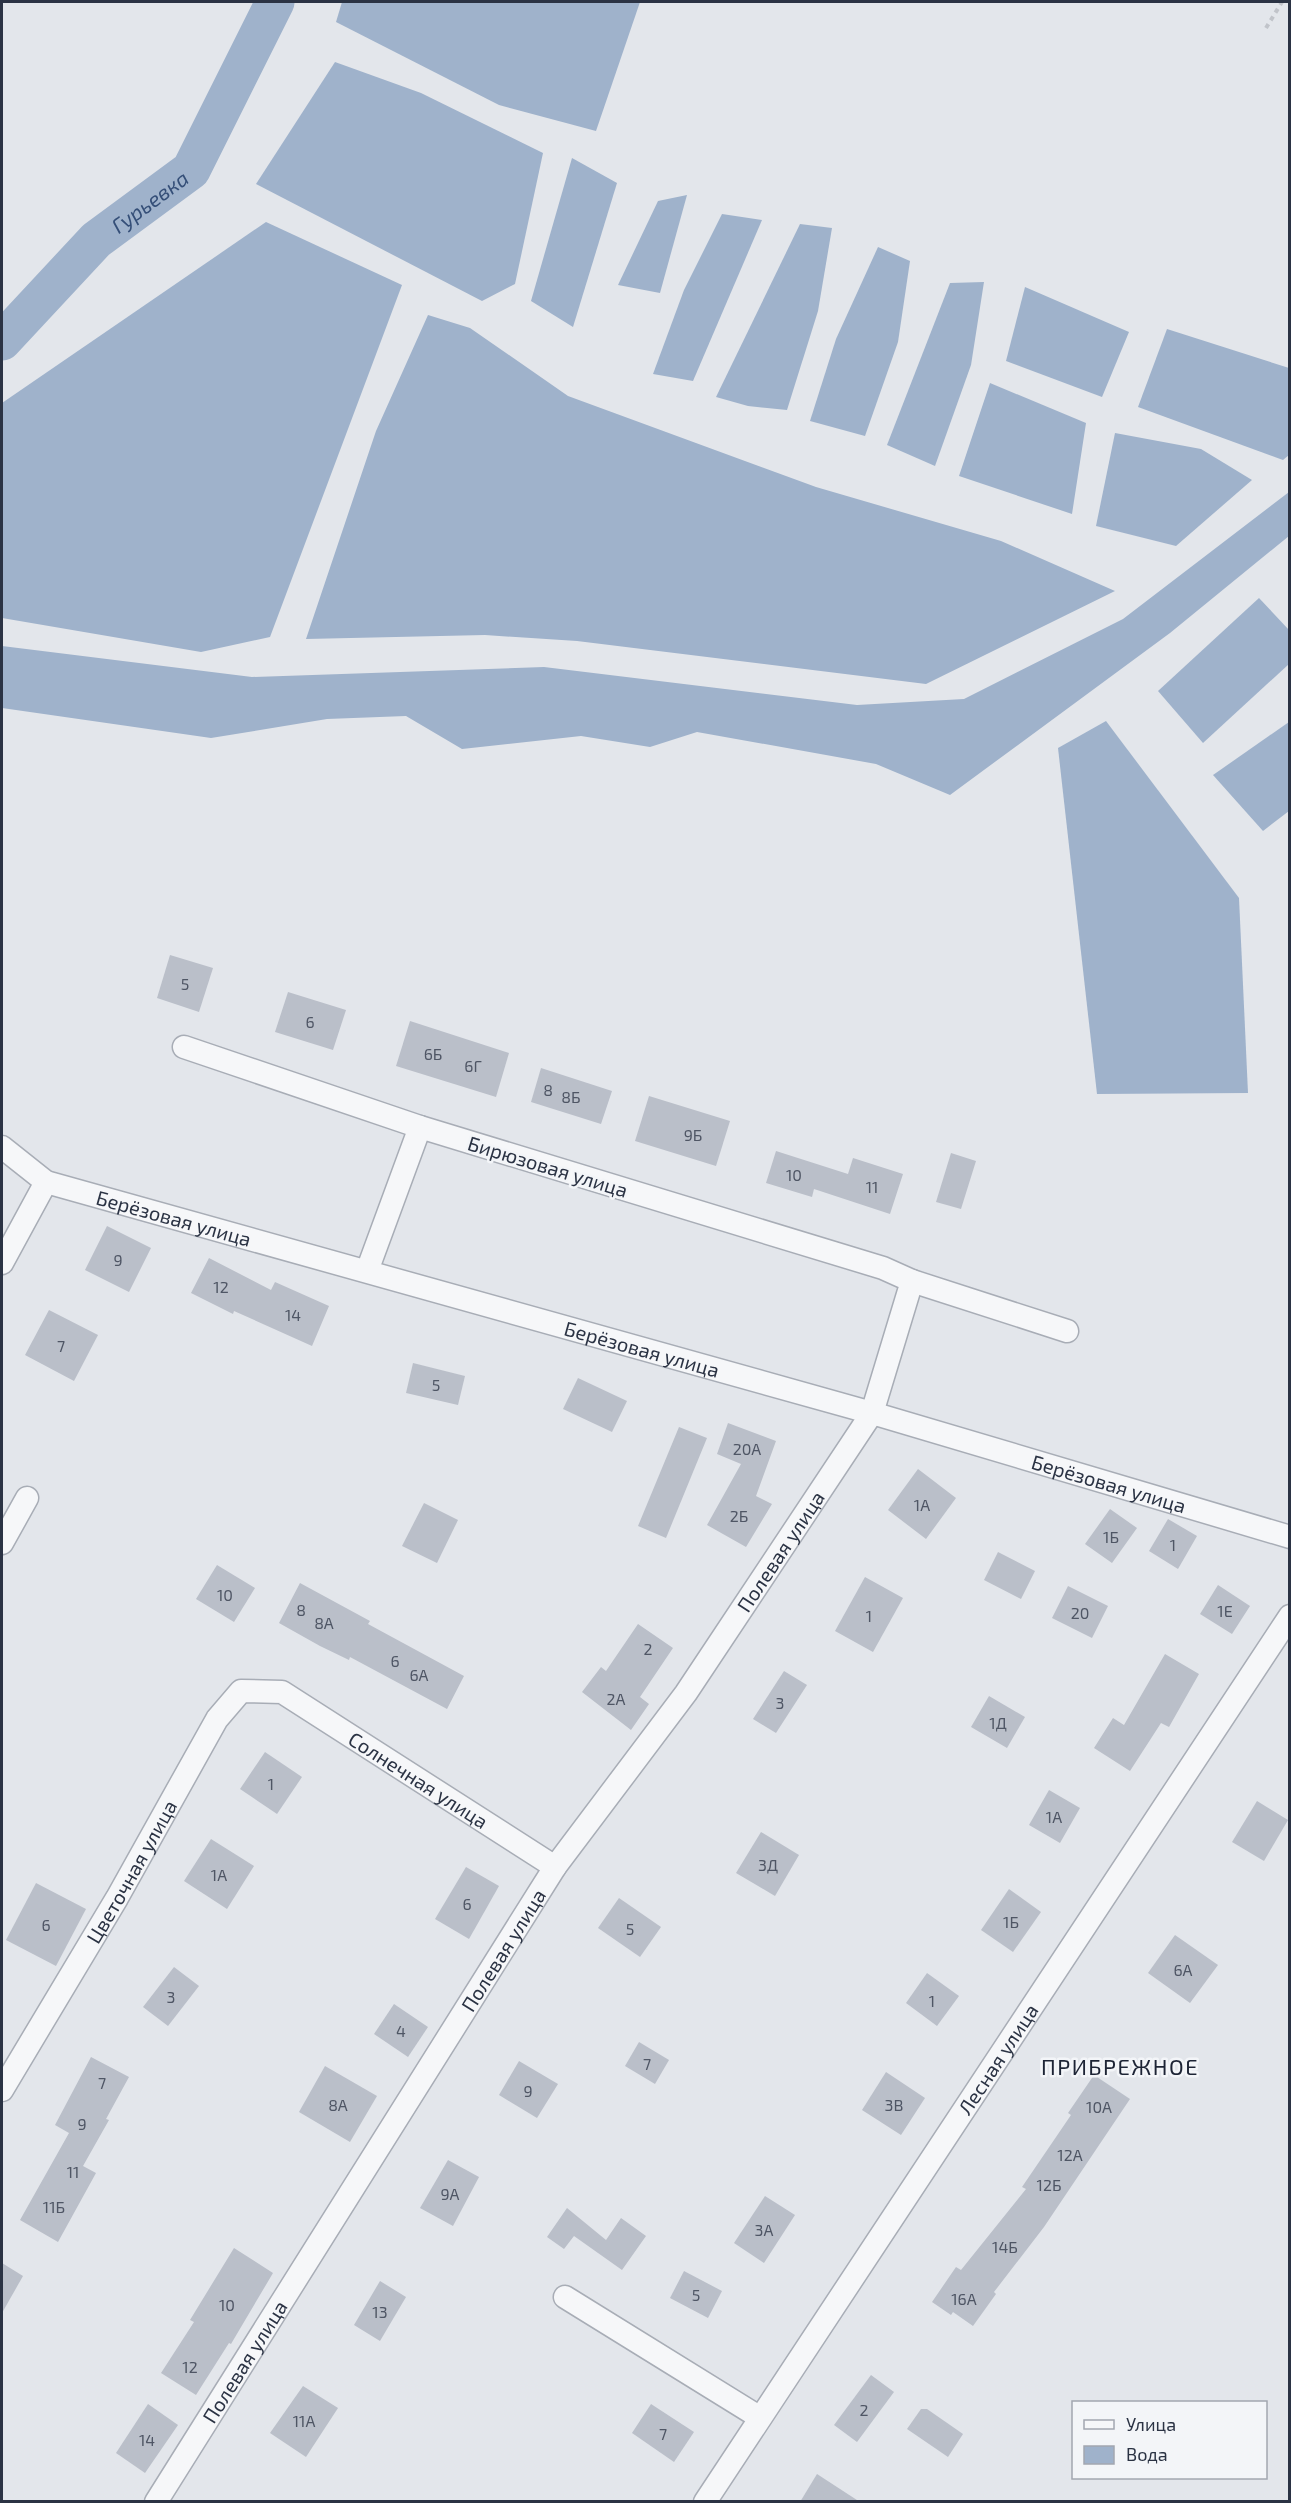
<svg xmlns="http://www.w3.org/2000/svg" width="1291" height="2503" viewBox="0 0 1291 2503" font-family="'Exo 2',sans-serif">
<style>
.water{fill:#9fb2cb}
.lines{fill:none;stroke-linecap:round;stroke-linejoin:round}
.river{stroke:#9fb2cb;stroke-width:39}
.building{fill:#babfc9}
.minor-casing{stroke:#a8adb6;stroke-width:25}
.path{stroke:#c1c4ca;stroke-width:4;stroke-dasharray:4.5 4.5;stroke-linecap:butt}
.minor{stroke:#f6f7f9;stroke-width:22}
.labels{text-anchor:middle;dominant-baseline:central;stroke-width:5;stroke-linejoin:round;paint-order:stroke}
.number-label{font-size:16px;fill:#4f5665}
.street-label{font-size:20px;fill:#2b3344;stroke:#f3f5f8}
.water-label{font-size:21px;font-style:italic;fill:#354f78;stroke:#f3f5f8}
.quarter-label{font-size:22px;letter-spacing:1.5px;fill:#1d2435;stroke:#f3f5f8}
</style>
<rect width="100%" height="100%" fill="#e3e6eb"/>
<g class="water">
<path d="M342 2H640L596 131 499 105 336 22Z"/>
<path d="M335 62 421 93 543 153 515 284 482 301 256 184Z"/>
<path d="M572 158 617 183 573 327 531 301Z"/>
<path d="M687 195 660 293 618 285 658 201Z"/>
<path d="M722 214 762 220 693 381 653 374 684 290Z"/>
<path d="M266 222 402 285 270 637 201 652 2 618V403Z"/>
<path d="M800 224 832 228 818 311 787 410 748 406 716 397Z"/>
<path d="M878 247 910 261 898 342 865 436 810 421 836 339Z"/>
<path d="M984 282 971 365 935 466 887 445 950 283Z"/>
<path d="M1025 287 1129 332 1102 397 1006 361Z"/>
<path d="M428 315 470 328 568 396 816 487 1001 541 1115 591 926 684 577 641 485 635 306 639 376 431Z"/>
<path d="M1167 329 1289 368V455L1283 460 1138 407Z"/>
<path d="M990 383 1086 423 1072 514 959 476Z"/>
<path d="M1115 433 1201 449 1252 480 1176 546 1096 526Z"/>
<path d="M1289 492V536L1170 633 950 795 876 764 697 732 650 747 581 736 462 749 406 716 327 719 211 738 2 708V646L252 677 544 667 857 705 964 699 1123 619Z"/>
<path d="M1259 598 1289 630V664L1203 743 1158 691Z"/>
<path d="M1106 721 1239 898 1248 1093 1097 1094 1058 748Z"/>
<path d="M1289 722V811L1263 831 1213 775Z"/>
</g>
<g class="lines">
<path class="river" id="s1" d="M2 341 96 240 191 170 275 2"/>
</g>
<g class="building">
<path d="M170 955 213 968 199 1012 157 998Z"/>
<path d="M288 992 346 1010 333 1050 275 1032Z"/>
<path d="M410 1021 509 1053 496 1097 396 1066Z"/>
<path d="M541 1068 612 1091 601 1124 531 1102Z"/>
<path d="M649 1096 730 1121 716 1166 635 1141Z"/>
<path d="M776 1151 848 1174 853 1158 903 1174 890 1214 814 1189 812 1197 766 1183Z"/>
<path d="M951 1153 976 1161 961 1209 936 1202Z"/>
<path d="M107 1226 151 1248 129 1292 85 1270Z"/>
<path d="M209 1258 271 1290 275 1282 329 1306 312 1346 234 1311 233 1314 191 1293Z"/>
<path d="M49 1310 98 1335 74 1381 25 1355Z"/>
<path d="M413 1363 465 1376 458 1405 406 1393Z"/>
<path d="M578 1378 627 1401 612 1432 563 1409Z"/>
<path d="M728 1423 776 1441 756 1496 772 1504 746 1547 707 1525 741 1464 717 1454Z"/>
<path d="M679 1427 707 1438 666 1538 638 1526Z"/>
<path d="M918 1469 956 1498 926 1539 888 1510Z"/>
<path d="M424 1503 458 1520 437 1563 402 1546Z"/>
<path d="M1110 1509 1137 1528 1112 1563 1085 1544Z"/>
<path d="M1168 1519 1197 1536 1178 1569 1149 1551Z"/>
<path d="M998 1552 1035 1571 1021 1599 984 1580Z"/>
<path d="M217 1565 255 1588 234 1622 196 1599Z"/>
<path d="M865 1577 903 1598 873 1652 835 1631Z"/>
<path d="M300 1583 370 1621 368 1624 464 1676 447 1709 350 1657 349 1660 320 1646 279 1623Z"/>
<path d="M1218 1585 1250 1606 1232 1634 1200 1614Z"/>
<path d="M1068 1586 1108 1606 1092 1638 1052 1618Z"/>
<path d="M638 1624 673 1648 640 1697 649 1704 631 1730 582 1692 601 1667 606 1671Z"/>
<path d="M1165 1654 1199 1674 1169 1727 1161 1723 1130 1771 1094 1748 1113 1718 1124 1725Z"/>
<path d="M784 1671 807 1685 776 1733 753 1719Z"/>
<path d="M989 1696 1025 1717 1007 1748 971 1727Z"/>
<path d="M265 1752 302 1777 277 1814 240 1789Z"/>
<path d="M1049 1790 1080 1808 1060 1843 1029 1825Z"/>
<path d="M1257 1801 1288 1820 1264 1861 1232 1842Z"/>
<path d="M761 1832 799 1855 775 1896 736 1873Z"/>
<path d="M211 1839 254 1866 227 1909 184 1881Z"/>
<path d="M466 1867 499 1886 469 1939 435 1919Z"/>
<path d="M36 1883 86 1909 56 1966 6 1940Z"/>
<path d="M1009 1889 1041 1912 1013 1952 981 1930Z"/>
<path d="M619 1898 661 1927 640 1957 598 1928Z"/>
<path d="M1175 1935 1218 1965 1190 2003 1148 1973Z"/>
<path d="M174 1967 199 1986 168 2026 143 2007Z"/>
<path d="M927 1973 959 1996 937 2026 906 2003Z"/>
<path d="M394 2004 428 2027 408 2057 374 2034Z"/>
<path d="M639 2042 669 2060 655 2084 625 2066Z"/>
<path d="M91 2057 129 2077 106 2119 109 2120 83 2166 96 2173 58 2242 20 2220 69 2133 55 2125Z"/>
<path d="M519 2061 558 2084 537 2118 499 2095Z"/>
<path d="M325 2066 377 2096 350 2142 299 2112Z"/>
<path d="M886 2072 925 2098 901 2135 862 2110Z"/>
<path d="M1094 2075 1130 2099 1044 2227 994 2292 996 2294 973 2326 953 2312 951 2315 932 2302 956 2267 961 2270 1026 2189 1022 2187 1071 2115 1068 2113Z"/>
<path d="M448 2160 479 2177 453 2226 420 2208Z"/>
<path d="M765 2196 795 2215 764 2263 734 2243Z"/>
<path d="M567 2208 606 2240 621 2218 646 2236 622 2270 574 2236 564 2249 547 2237Z"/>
<path d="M234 2248 273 2273 231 2344 229 2343 196 2395 161 2373 194 2322 190 2320Z"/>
<path d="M2 2263 23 2276 2 2313Z"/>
<path d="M684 2271 722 2291 708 2318 670 2298Z"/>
<path d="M380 2281 406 2297 380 2341 354 2325Z"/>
<path d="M871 2375 894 2392 857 2442 834 2425Z"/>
<path d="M303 2386 338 2408 306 2457 270 2433Z"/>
<path d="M148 2404 178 2425 145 2473 116 2453Z"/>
<path d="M651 2404 694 2432 674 2462 632 2433Z"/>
<path d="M921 2409H927L963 2434 948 2457 907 2429Z"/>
<path d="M817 2474 860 2502H800Z"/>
</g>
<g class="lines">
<g class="minor-casing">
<g id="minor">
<path id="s2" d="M2 1147 46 1182 872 1413 1290 1537"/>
<path d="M2 1263 46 1182"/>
<path d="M367 1271 420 1127"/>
<path d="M912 1281 1067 1331"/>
<path d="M2 1543 27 1498"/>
<path id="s3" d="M2 2090 117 1898 217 1719 241 1691 282 1692 555 1867"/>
<path d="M565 2297 759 2417"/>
<path id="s4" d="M156 2502 555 1867 686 1693 872 1413 912 1281 883 1268 420 1127 184 1047"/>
<path id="s5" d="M705 2502 1290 1616"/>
</g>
</g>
<path class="path" d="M1266 28 1282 2"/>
<use href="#minor" class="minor"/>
</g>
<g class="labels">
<g class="number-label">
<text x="185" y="983">5</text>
<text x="310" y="1021">6</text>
<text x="433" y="1053">6Б</text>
<text x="473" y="1065">6Г</text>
<text x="548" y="1089">8</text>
<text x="571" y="1096">8Б</text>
<text x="693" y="1134">9Б</text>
<text x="794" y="1174">10</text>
<text x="872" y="1186">11</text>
<text x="118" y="1259">9</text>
<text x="221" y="1286">12</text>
<text x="293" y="1314">14</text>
<text x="61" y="1345">7</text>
<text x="436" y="1384">5</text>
<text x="747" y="1448">20А</text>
<text x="922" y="1504">1А</text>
<text x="739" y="1515">2Б</text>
<text x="1111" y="1536">1Б</text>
<text x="1173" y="1544">1</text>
<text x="225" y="1594">10</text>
<text x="301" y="1609">8</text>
<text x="1225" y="1610">1Е</text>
<text x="1080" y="1612">20</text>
<text x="869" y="1615">1</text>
<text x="324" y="1622">8А</text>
<text x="648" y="1648">2</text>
<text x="395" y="1660">6</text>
<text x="419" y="1674">6А</text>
<text x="616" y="1698">2А</text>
<text x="780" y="1702">3</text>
<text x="998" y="1722">1Д</text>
<text x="271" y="1783">1</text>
<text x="1054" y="1816">1А</text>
<text x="768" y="1864">3Д</text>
<text x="219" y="1874">1А</text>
<text x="467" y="1903">6</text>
<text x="1011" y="1921">1Б</text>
<text x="46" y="1924">6</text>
<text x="630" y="1928">5</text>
<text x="1183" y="1969">6А</text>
<text x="171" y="1996">3</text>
<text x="932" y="2000">1</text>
<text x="401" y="2030">4</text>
<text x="647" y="2063">7</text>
<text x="102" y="2082">7</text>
<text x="528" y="2090">9</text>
<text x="338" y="2104">8А</text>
<text x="894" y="2104">3В</text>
<text x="1099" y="2106">10А</text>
<text x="82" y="2123">9</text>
<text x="1070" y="2154">12А</text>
<text x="73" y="2171">11</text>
<text x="1049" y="2184">12Б</text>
<text x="450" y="2193">9А</text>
<text x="54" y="2206">11Б</text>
<text x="764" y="2229">3А</text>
<text x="1005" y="2246">14Б</text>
<text x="696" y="2294">5</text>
<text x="964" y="2298">16А</text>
<text x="227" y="2304">10</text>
<text x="380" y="2311">13</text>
<text x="190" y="2366">12</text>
<text x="864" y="2409">2</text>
<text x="304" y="2420">11А</text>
<text x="663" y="2433">7</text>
<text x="147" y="2439">14</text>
</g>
<g class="street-label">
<text transform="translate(548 1166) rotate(17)">Бирюзовая улица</text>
<text stroke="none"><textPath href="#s2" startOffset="189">Берёзовая улица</textPath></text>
<text stroke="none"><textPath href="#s2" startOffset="675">Берёзовая улица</textPath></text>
<text stroke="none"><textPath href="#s2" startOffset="1161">Берёзовая улица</textPath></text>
<text stroke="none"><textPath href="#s4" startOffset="1138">Полевая улица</textPath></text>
<text stroke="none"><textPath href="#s3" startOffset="669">Солнечная улица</textPath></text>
<text stroke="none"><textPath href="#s3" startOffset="254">Цветочная улица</textPath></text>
<text stroke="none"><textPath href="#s4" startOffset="652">Полевая улица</textPath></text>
<text stroke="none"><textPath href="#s5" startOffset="531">Лесная улица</textPath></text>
<text stroke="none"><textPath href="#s4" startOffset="166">Полевая улица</textPath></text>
</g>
<g class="water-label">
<text stroke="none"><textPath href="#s1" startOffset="204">Гурьевка</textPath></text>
</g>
<g class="quarter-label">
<text x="1120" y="2066">ПРИБРЕЖНОЕ</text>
</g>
</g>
<rect width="1291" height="2503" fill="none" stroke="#2b3344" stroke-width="6"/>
<rect x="1072" y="2401" width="195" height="78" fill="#f3f5f8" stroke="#a3a7b0" stroke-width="1.5"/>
<rect x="1084" y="2420" width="30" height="9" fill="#f6f7f9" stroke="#a3a7b0" stroke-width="1.5"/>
<text x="1126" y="2431" font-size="18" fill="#2b3344">Улица</text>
<rect x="1084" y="2446" width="30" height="18" fill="#9fb2cb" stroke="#a3a7b0" stroke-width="1.5"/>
<text x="1126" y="2461" font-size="18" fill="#2b3344">Вода</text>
</svg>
